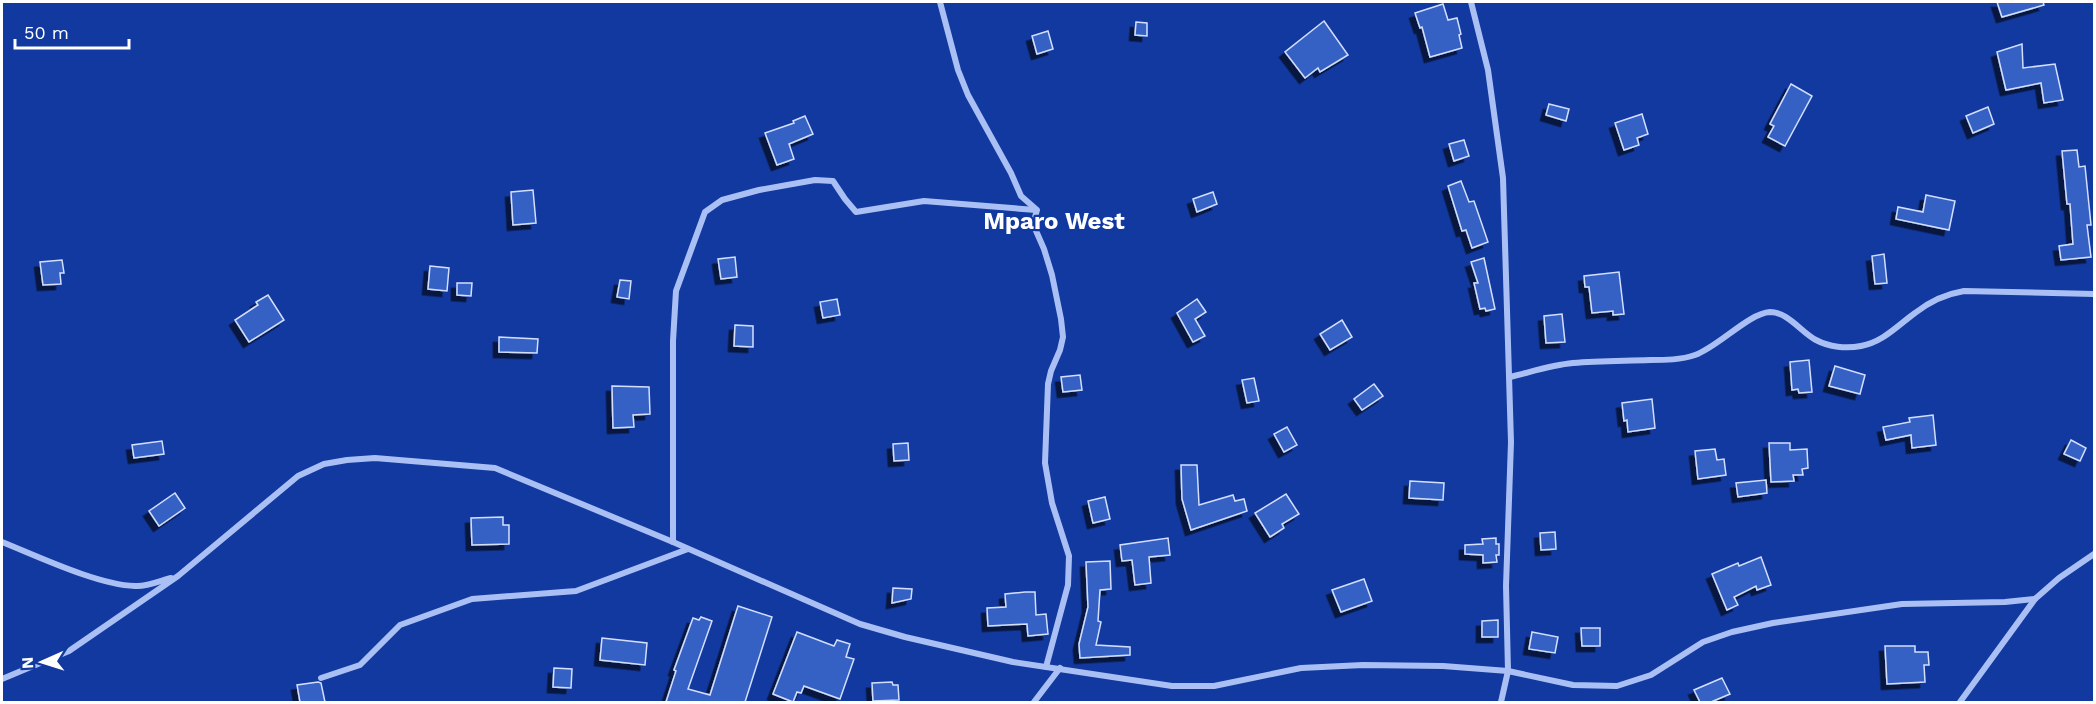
<svg xmlns="http://www.w3.org/2000/svg" width="2096" height="704" viewBox="0 0 2096 704" font-family="'Work Sans',sans-serif">
<style>
.building{fill:#3660c4;stroke:#d3dffe;stroke-width:1.5;filter:url(#shadow)}
.lines{fill:none;stroke-linecap:round;stroke-linejoin:round}
.minor{stroke:#aac0f5;stroke-width:6}
.labels{text-anchor:middle;dominant-baseline:central;stroke-width:4.5;stroke-linejoin:round;paint-order:stroke}
.quarter-label{font-size:24px;font-weight:bold;fill:#fff;stroke:#12399f}
</style>
<defs>
<filter id="shadow"><feDropShadow dx="-5.5" dy="5.5" stdDeviation="0" flood-color="#0009"/></filter>
</defs>
<rect width="100%" height="100%" fill="#12399f"/>
<g class="building">
<path d="M1997 2H2043L2044 5 2002 17Z"/>
<path d="M1443 4 1448 20 1457 18 1461 34 1459 35 1462 48 1430 57 1422 27 1420 28 1415 13Z"/>
<path d="M1324 21 1348 55 1320 72 1318 68 1305 78 1285 52Z"/>
<path d="M1136 22 1147 23V36L1135 35Z"/>
<path d="M1048 31 1053 49 1037 54 1032 36Z"/>
<path d="M2022 44 2023 68 2055 64 2063 100 2044 103 2041 83 2006 90 1997 52Z"/>
<path d="M1791 84 1812 96 1785 146 1768 137 1774 126 1770 124Z"/>
<path d="M1549 104 1569 109 1566 121 1546 115Z"/>
<path d="M1988 107 1994 124 1973 133 1966 116Z"/>
<path d="M1642 114 1648 134 1637 138 1639 145 1624 150 1615 123Z"/>
<path d="M805 116 813 134 789 144 794 159 777 165 765 133 794 123 793 121Z"/>
<path d="M1464 140 1469 156 1454 161 1449 144Z"/>
<path d="M2077 150 2079 167 2085 166 2091 225H2087L2091 257 2061 260 2059 246 2073 244 2070 204H2067L2062 151Z"/>
<path d="M1461 181 1469 202 1474 201 1488 242 1472 248 1466 230 1462 231 1448 186Z"/>
<path d="M533 190 536 223 513 225 511 192Z"/>
<path d="M1213 192 1217 204 1197 212 1193 199Z"/>
<path d="M1926 195 1955 201 1949 230 1896 219 1898 207 1923 212Z"/>
<path d="M1884 254 1887 283 1875 284 1872 256Z"/>
<path d="M735 257 737 277 721 279 718 259Z"/>
<path d="M1484 258 1495 309 1486 311 1485 308 1480 309 1474 283H1478L1471 262Z"/>
<path d="M62 260 64 273H60L61 284 43 285 40 262Z"/>
<path d="M430 266 449 268 447 291 428 289Z"/>
<path d="M1619 272 1624 314 1613 315V311L1592 313 1589 287H1585L1584 276Z"/>
<path d="M620 280 631 281 629 299 617 297Z"/>
<path d="M457 283H472L471 296 457 295Z"/>
<path d="M268 295 284 320 249 342 235 320 258 305 256 302Z"/>
<path d="M837 299 840 315 823 318 820 302Z"/>
<path d="M1197 299 1206 312 1195 319 1205 336 1193 342 1177 313Z"/>
<path d="M1562 314 1565 342 1546 343 1544 316Z"/>
<path d="M1342 320 1352 337 1330 350 1320 334Z"/>
<path d="M735 325 753 326V347L734 346Z"/>
<path d="M499 337 538 339 537 353 499 352Z"/>
<path d="M1809 360 1812 392 1799 393 1798 389 1792 390 1790 362Z"/>
<path d="M1835 366 1865 375 1860 394 1829 386Z"/>
<path d="M1080 375 1082 390 1063 392 1061 377Z"/>
<path d="M1254 378 1259 401 1247 403 1242 380Z"/>
<path d="M1374 384 1383 396 1362 410 1354 399Z"/>
<path d="M612 386 649 387 650 414 633 415 634 427 613 428Z"/>
<path d="M1652 399 1655 428 1628 432 1627 420 1624 421 1622 403Z"/>
<path d="M1933 415 1936 445 1912 448 1911 435 1886 440 1883 427 1910 422 1909 418Z"/>
<path d="M1287 427 1297 445 1284 452 1274 434Z"/>
<path d="M2071 440 2086 448 2080 461 2064 454Z"/>
<path d="M162 441 164 454 134 458 132 445Z"/>
<path d="M908 443 909 460 894 461 893 444Z"/>
<path d="M1769 443H1790V450L1807 449 1808 468 1802 469 1803 475H1793L1794 481 1771 482Z"/>
<path d="M1715 449 1717 460 1724 459 1726 475 1698 479 1695 451Z"/>
<path d="M1181 465H1197L1199 505 1233 495 1235 501 1244 499 1247 511 1191 530 1182 499Z"/>
<path d="M1766 480 1767 493 1738 497 1736 483Z"/>
<path d="M1410 481 1444 483 1443 500 1409 498Z"/>
<path d="M175 493 185 508 159 526 149 511Z"/>
<path d="M1286 494 1299 514 1282 524 1284 528 1270 537 1255 513Z"/>
<path d="M1105 497 1110 519 1093 523 1088 501Z"/>
<path d="M503 517V525H509V544L472 545 471 518Z"/>
<path d="M1555 532 1556 549 1541 550 1540 533Z"/>
<path d="M1168 538 1170 555 1149 557 1151 583 1135 585 1132 560 1122 561 1120 545Z"/>
<path d="M1496 538V544H1499V555H1496L1497 562 1483 563V555L1465 554V545L1483 544 1482 539Z"/>
<path d="M1761 557 1771 585 1757 590 1756 586 1734 597 1738 605 1727 610 1712 574 1738 563 1739 566Z"/>
<path d="M1110 561 1111 589 1100 590 1098 621 1101 622 1096 645 1130 647V655L1080 658 1079 644 1088 607 1086 562Z"/>
<path d="M1364 579 1372 601 1341 612 1332 590Z"/>
<path d="M893 588 912 589 911 599 892 603Z"/>
<path d="M1025 592H1035L1036 615 1046 614 1048 634 1028 636 1027 624 988 626 987 608 1006 607 1005 594Z"/>
<path d="M738 606 772 617 745 702H666L676 671 674 670 693 618 699 620 701 617 712 621 688 689 710 695Z"/>
<path d="M1498 620V637H1482V621Z"/>
<path d="M1581 628H1600V646H1582Z"/>
<path d="M797 632 834 646 837 640 850 644 846 657 854 659 840 699 804 686 801 693 797 692 793 702 773 694Z"/>
<path d="M1532 632 1558 637 1555 653 1529 649Z"/>
<path d="M602 638 647 643 645 665 600 660Z"/>
<path d="M1885 646H1915V652H1928L1929 665H1924L1925 682 1887 684Z"/>
<path d="M554 668 572 669 571 688 553 687Z"/>
<path d="M1722 678 1730 694 1711 702H1700L1694 690Z"/>
<path d="M318 682 321 683 325 702H300L297 685Z"/>
<path d="M892 682 893 685H898L899 700 873 701 872 683Z"/>
</g>
<g class="lines">
<g class="minor">
<path d="M940 2 958 70 968 95 1011 173 1021 196 1037 210 1033 224 1044 249 1052 275 1061 319 1063 337 1060 350 1051 371 1048 384 1045 463 1052 503 1069 556 1068 585 1046 667"/>
<path d="M1471 2 1488 70 1503 178 1511 442 1506 586 1508 671 1501 702"/>
<path d="M1510 377C1531 372 1551 365 1573 363 1598 361 1624 361 1650 360 1665 360 1681 360 1695 355 1718 347 1749 313 1770 312 1788 312 1801 332 1816 340 1829 347 1846 349 1861 346 1883 342 1897 326 1915 313 1929 302 1946 294 1964 291L2094 294"/>
<path d="M2 542C37 556 98 585 135 586 146 587 160 581 171 578"/>
<path d="M673 542V341L676 291 705 212 722 200 759 190 815 180 833 181 845 199 856 212 924 201 1036 210"/>
<path d="M321 678 360 665 400 625 472 599 576 591 688 549"/>
<path d="M2 679 69 651 178 576 298 476 324 464 347 460 375 458 495 468 673 542 860 624 905 637 1013 662 1172 686H1214L1301 668 1363 665 1443 666 1508 671 1573 685 1617 686 1651 675 1703 642 1732 632 1773 623 1902 604 2005 602 2035 599 2059 578 2094 554"/>
<path d="M1034 702 1060 668"/>
<path d="M1960 702 2035 599"/>
</g>
</g>
<g class="labels">
<g class="quarter-label">
<text x="1054" y="221">Mparo West</text>
</g>
</g>
<rect width="2096" height="704" fill="none" stroke="#ffffff" stroke-width="6"/>
<g transform="translate(42 662) rotate(267)" stroke="#12399f" stroke-width="4.5" paint-order="stroke">
<path d="M0-4.5L10 22L0 15L-10 22Z" fill="#ffffff"/>
<text y="-9" font-size="16" font-weight="bold" text-anchor="middle" fill="#ffffff">N</text>
</g>
<path d="M15 39v9h114v-9" fill="none" stroke="#ffffff" stroke-width="3"/>
<text x="24" y="39" font-size="18" fill="#ffffff" stroke="#12399f" stroke-width="4.5" paint-order="stroke">50 m</text>
</svg>
